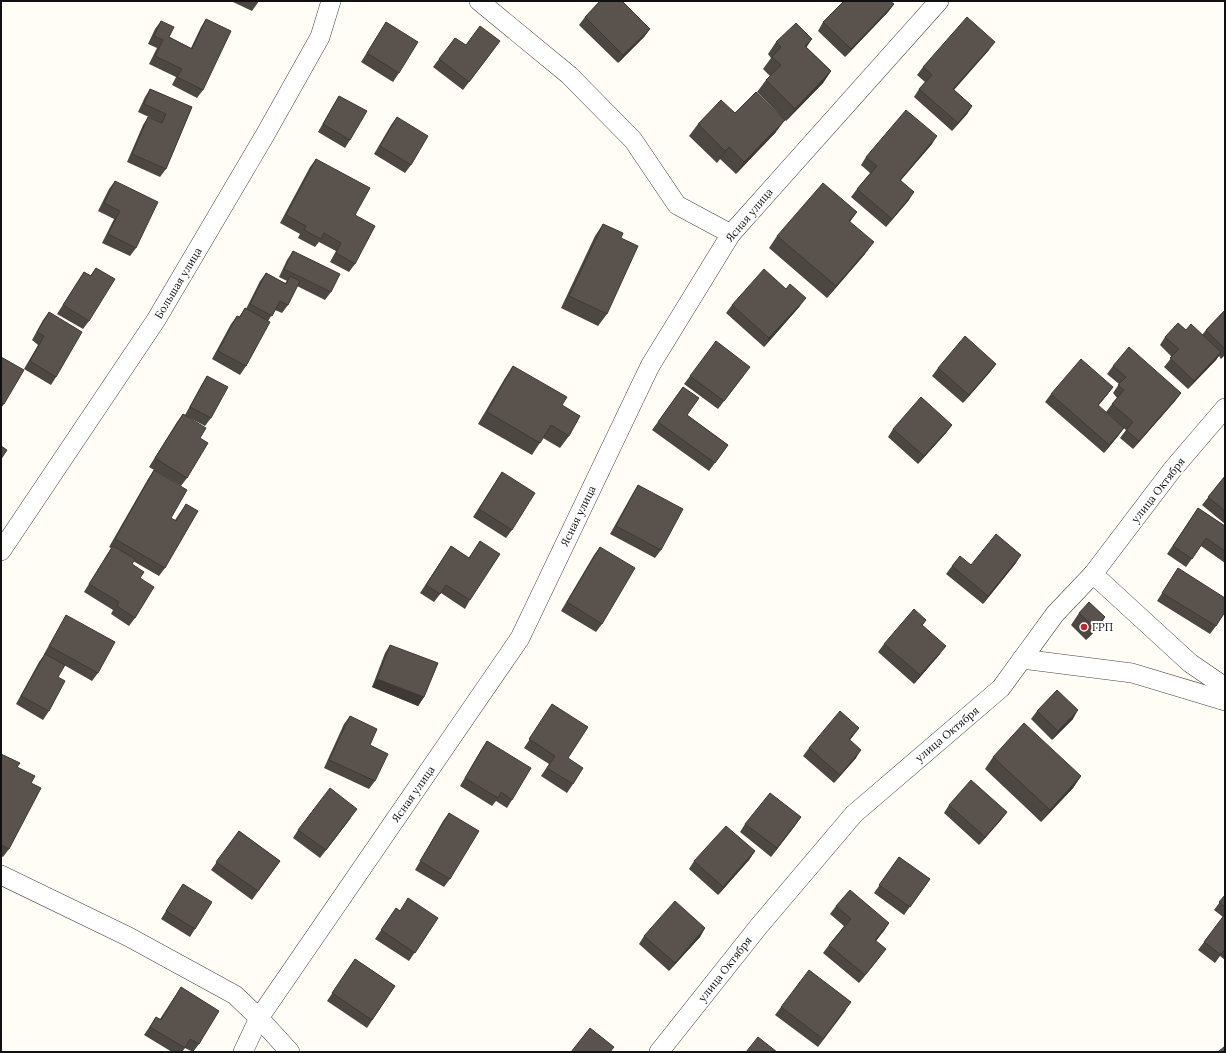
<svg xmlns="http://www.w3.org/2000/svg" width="1226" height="1053" viewBox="0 0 1226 1053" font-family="Lora,serif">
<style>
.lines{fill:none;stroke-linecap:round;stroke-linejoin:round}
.minor-casing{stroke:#444;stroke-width:20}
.minor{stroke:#fff;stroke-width:19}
.wall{fill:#4d4742}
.shaded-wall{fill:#3f3936}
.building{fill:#5a524d;stroke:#3f3936}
.poi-dot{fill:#c4262e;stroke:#fff;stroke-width:1.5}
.labels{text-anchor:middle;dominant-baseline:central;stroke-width:4;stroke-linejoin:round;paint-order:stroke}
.street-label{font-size:11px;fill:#111;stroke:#fff}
.poi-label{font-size:11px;fill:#111;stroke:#fff;text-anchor:start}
</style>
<rect width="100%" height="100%" fill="#fffdf5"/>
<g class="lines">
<g class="minor-casing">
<g id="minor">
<path d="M479 1 569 75 633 140 677 205 731 234"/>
<path d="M1 551 156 320 265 135 320 37 331 1"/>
<path d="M1093 574 1190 663 1225 687"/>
<path d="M1022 659 1132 673 1225 701"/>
<path d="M1 875 129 937 235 995 259 1018 290 1052"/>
<path d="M243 1052 259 1018 520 638 650 366 731 234 939 1"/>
<path d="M659 1052 759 926 854 814 1001 688 1055 614 1093 574 1172 470 1225 408"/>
</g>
</g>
<use href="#minor" class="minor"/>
</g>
<g class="wall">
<path d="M233 1H259L252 11 233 2Z"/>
<path d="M894 4 888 12 845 57 818 31 823 22Z"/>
<path d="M585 17 650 29 644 37 618 63 579 25Z"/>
<path d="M206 19 203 90 197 98 172 85 176 77 149 64 157 48 148 44 155 29 161 21 169 37 191 48 201 27Z"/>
<path d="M386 22 399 73 393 82 361 62Z"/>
<path d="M776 42 806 47 831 71 823 83 786 121 757 92 766 80 770 76 763 69 771 58 768 54Z"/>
<path d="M466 45 494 49 463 90 433 67 439 59Z"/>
<path d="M989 50 954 90 972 106 967 114 952 131 914 97 919 89 925 82 917 75 923 67Z"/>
<path d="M150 89 192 107 166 169 160 177 127 162 143 125 148 117 160 122 138 112 145 97Z"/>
<path d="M339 96 350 140 345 148 318 132 334 104Z"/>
<path d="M735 113 776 132 736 174 720 159 717 163 689 136 698 124Z"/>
<path d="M397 117 411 165 405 173 374 154 391 125Z"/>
<path d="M932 144 901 180 909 200 886 227 851 197 857 189 870 173 861 165 866 157Z"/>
<path d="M316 159 355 215V264L349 272 330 262 336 251 319 242 315 247 298 238 300 234 280 223 310 167Z"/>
<path d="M115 181 136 248 130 256 102 243 114 219 98 211 109 189Z"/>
<path d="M857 212 850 222 865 254 827 298 769 248 777 236Z"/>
<path d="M603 224 621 238 607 314 598 326 561 308 595 236Z"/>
<path d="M293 251 331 292 325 300 297 286 288 305 282 313 275 310 268 321 246 366 240 375 212 359 231 324 237 316 239 317 245 308 246 309 260 281 266 273 285 283 287 281 279 277 287 260Z"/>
<path d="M96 268 89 321 83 329 57 314 84 272 90 276Z"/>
<path d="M732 305 800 306 764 347 726 313Z"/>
<path d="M1225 310V355L1221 359 1219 356 1216 360 1188 389 1164 367 1172 357 1160 345 1165 337 1186 330 1202 335 1206 330Z"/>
<path d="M49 312 56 377 51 385 24 369 38 345 32 340 43 320Z"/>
<path d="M1 357 4 404 1 408Z"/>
<path d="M996 364 990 372 963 403 932 376 938 368Z"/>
<path d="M513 366 562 405 569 436 560 448 543 438 532 455 478 424 505 378Z"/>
<path d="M1113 366 1181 393 1175 401 1133 449 1120 438 1126 430 1106 412 1112 404 1117 398 1113 393 1119 384 1107 374Z"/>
<path d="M744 375 718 409 684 384 690 376Z"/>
<path d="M207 376 211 418 205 426 188 417 200 438 187 478 181 486 149 467 177 422 183 414 185 415 202 384Z"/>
<path d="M683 387 687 415 728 445 709 471 652 430Z"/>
<path d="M1113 387 1107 395 1098 406 1124 428 1118 436 1104 453 1045 402 1051 394Z"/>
<path d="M952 425 946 433 918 464 888 437 893 429Z"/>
<path d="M154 470 171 518 175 520 186 504 165 568 159 576 133 561 132 564 140 578 135 618 129 626 111 614 113 610 84 592 111 548 109 547 148 479Z"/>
<path d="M502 472 512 530 506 538 473 517Z"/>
<path d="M1225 476V524L1202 505Z"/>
<path d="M638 485 661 550 655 558 610 534 633 493Z"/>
<path d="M1198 508 1225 526V563L1201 546 1186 567 1167 554Z"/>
<path d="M480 541 470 600 465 609 441 593 434 602 420 593 451 546 469 558Z"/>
<path d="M600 547 602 624 596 632 561 611 594 555Z"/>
<path d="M1016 563 983 604 946 574 952 566Z"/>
<path d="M1178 568 1216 626 1210 634 1157 601Z"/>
<path d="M1079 613 1105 617 1097 629 1086 640 1071 625Z"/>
<path d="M66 615 98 673 92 681 64 665 58 677 49 711 43 720 16 704 39 662 44 655V654L61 624Z"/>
<path d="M926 620 922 626 940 654 914 684 878 652 884 644Z"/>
<path d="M390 645 424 697 418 706 372 687 385 653Z"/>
<path d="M1037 711 1073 719 1052 740 1031 719Z"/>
<path d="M547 713 573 784 567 793 541 776 549 764 524 748Z"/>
<path d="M350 716 370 745 375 781 369 789 324 768 344 724Z"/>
<path d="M859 728 850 740 856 758 834 783 803 756 809 748Z"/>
<path d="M487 741 512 800 507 808 496 801 492 806 460 786 481 750Z"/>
<path d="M1 754 17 767 31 783 9 849 3 857 1 856Z"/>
<path d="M993 757 1081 776 1073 788 1041 822 985 769Z"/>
<path d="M949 805 1007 812 1001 820 979 845 944 813Z"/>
<path d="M449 813 450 879 444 887 415 870 443 821Z"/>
<path d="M801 817 771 857 740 832 745 824Z"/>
<path d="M351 818 320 858 293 838 298 830Z"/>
<path d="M239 831 280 861 252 900 211 870Z"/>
<path d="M755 851 749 860 718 895 689 869 694 861Z"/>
<path d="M899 857 930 879 904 915 874 893Z"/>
<path d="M183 884 195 929 190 937 161 919Z"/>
<path d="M1225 895V960L1220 956 1215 963 1198 950 1223 917 1214 910Z"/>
<path d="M836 906 889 923 876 941 880 957 859 983 823 953 829 945 844 926 830 914Z"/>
<path d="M396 908 399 911 438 918 409 961 375 939Z"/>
<path d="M705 928 700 937 669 971 639 944 644 936Z"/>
<path d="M355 959 395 986 367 1028 327 1001Z"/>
<path d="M181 987 199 1044 193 1052 185 1048 182 1052H172L144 1035 156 1017 160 1019Z"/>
<path d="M781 1007 846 1010 818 1047 775 1015Z"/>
</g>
<g class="shaded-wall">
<path d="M894 4 888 12 845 57 851 49Z"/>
<path d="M650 29 644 37 618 63 623 55Z"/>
<path d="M812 39 804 51 805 46Z"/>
<path d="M995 42 989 50 947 97 953 89Z"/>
<path d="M831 71 823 83 786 121 795 109Z"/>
<path d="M972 106 967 114 952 131 958 123Z"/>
<path d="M785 120 776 132 736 174 744 162Z"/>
<path d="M937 136 932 144 894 188 900 180Z"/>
<path d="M729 147 717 163 725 151Z"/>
<path d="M914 192 909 200 886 227 892 219Z"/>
<path d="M874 242 865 254 827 298 836 286Z"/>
<path d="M806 298 800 306 764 347 769 338Z"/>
<path d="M1221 352 1216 360 1188 389 1194 381Z"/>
<path d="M996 364 990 372 963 403 969 395Z"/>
<path d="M1113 387 1107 395 1092 413 1098 405Z"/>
<path d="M1181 393 1175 401 1133 449 1139 441Z"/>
<path d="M952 425 946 433 918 464 924 456Z"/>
<path d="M1124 428 1118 436 1104 453 1109 445Z"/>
<path d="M1021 555 1016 563 983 604 988 596Z"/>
<path d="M1105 617 1097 629 1086 640 1095 628Z"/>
<path d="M946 646 940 654 914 684 920 675Z"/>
<path d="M377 679 424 697 418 706 372 687Z"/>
<path d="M1078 710 1073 719 1052 740 1058 731Z"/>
<path d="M859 728 853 736 843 747 849 739Z"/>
<path d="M861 750 856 758 834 783 840 775Z"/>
<path d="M1081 776 1073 788 1041 822 1050 810Z"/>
<path d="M1007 812 1001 820 979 845 985 837Z"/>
<path d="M801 817 795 826 771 857 777 848Z"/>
<path d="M755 851 749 860 718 895 723 887Z"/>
<path d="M889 923 884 931 870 948 875 940Z"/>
<path d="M705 928 700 937 669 971 675 963Z"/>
<path d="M886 949 880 957 859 983 865 975Z"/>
</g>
<g class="building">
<path d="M600 1H622L650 29 623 55 585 17Z"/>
<path d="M844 1H890L894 4 851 49 823 22Z"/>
<path d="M967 17 995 42 953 89 972 106 958 123 919 89 932 75 923 67Z"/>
<path d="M206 19 231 31 203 90 177 77 182 69 155 56 163 40 154 36 161 21 174 27 169 37 192 49Z"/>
<path d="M386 22 418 42 399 73 367 53Z"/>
<path d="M796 23 812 39 805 46 831 71 795 109 766 80 781 65 772 57 781 47 776 42Z"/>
<path d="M480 26 500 41 469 82 439 59 455 38 466 45Z"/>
<path d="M150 89 192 107 166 169 132 154 148 117 162 123 166 114 144 104Z"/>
<path d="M756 92 785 120 744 162 729 147 725 151 698 124 721 100 735 113Z"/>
<path d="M339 96 367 111 350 140 323 124Z"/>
<path d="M906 110 937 136 900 180 914 192 892 219 857 189 877 166 866 157Z"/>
<path d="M397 117 428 136 411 165 380 146Z"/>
<path d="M316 159 370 188 355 215 375 226 355 264 336 253 341 243 324 233 321 239 304 230 306 226 286 215Z"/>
<path d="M115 181 158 202 136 248 108 234 120 211 104 203Z"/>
<path d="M823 183 857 212 849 221 874 242 836 286 777 236Z"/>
<path d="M603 224 623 233 621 238 638 246 607 314 569 296Z"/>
<path d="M293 251 340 274 331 292 284 269Z"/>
<path d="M96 268 115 279 89 321 63 305 84 272 91 276Z"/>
<path d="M764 269 786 289 790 284 806 298 769 338 732 305Z"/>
<path d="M266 273 286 284 290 276 300 281 288 305 280 301 272 316 250 304Z"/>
<path d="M245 308 270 322 246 366 218 351 237 316 240 317Z"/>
<path d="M1225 310V349L1206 330Z"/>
<path d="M49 312 82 332 56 377 30 361 44 336 37 332Z"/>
<path d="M1178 323 1186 330 1191 324 1221 352 1194 381 1170 358 1179 349 1165 337Z"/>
<path d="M965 336 996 364 969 395 938 368Z"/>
<path d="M716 341 750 367 724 401 690 376Z"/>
<path d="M1129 347 1181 393 1139 441 1126 430 1133 422 1112 404 1124 390 1118 385 1126 377 1113 366Z"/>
<path d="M1 357 24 370 4 404 1 402Z"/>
<path d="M1081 359 1113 387 1098 405 1124 428 1109 445 1051 394Z"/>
<path d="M513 366 567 397 562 405 580 416 569 436 551 425 540 443 487 412Z"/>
<path d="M207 376 228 387 211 418 190 407Z"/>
<path d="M683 387 699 398 687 415 728 445 715 463 658 422Z"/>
<path d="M921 397 952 425 924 456 893 429Z"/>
<path d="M183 414 206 428 200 438 208 443 187 478 155 458Z"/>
<path d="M1 446 7 450 1 459Z"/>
<path d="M154 470 187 490 171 518 176 521 186 504 198 511 165 568 115 539Z"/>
<path d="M502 472 535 493 512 530 479 509Z"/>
<path d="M1225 476V511L1208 497Z"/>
<path d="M638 485 683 509 661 550 616 526Z"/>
<path d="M1198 508 1225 526V551L1206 538 1192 559 1173 546Z"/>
<path d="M996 534 1021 555 988 596 952 566 960 556 971 565Z"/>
<path d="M480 541 500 554 470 600 446 585 440 594 426 585 451 546 469 558Z"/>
<path d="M113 546 135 559 132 564 144 572 140 578 154 587 135 618 117 606 119 602 89 584Z"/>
<path d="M600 547 635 568 602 624 567 602Z"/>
<path d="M1178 568 1225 598V612L1216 626 1162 593Z"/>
<path d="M1089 602 1105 617 1095 628 1079 613Z"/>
<path d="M914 609 926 620 922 625 946 646 920 675 884 644Z"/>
<path d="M66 615 115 642 98 673 49 646Z"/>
<path d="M390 645 438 663 424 697 377 679Z"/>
<path d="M45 654 65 665 58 677 65 681 49 711 21 696Z"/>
<path d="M1057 690 1078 710 1058 731 1037 711Z"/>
<path d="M552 704 588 727 568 758 583 768 573 784 547 768 555 756 529 739Z"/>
<path d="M840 711 859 728 849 739 861 750 840 775 809 748Z"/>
<path d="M350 716 377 729 370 745 388 754 375 781 329 760Z"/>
<path d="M1024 723 1081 776 1050 810 993 757Z"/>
<path d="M487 741 531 768 512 800 501 792 498 798 465 778Z"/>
<path d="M1 754 20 763 17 767 35 776 31 783 41 788 9 849 1 845Z"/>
<path d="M971 780 1007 812 985 837 949 805Z"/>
<path d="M330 788 357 809 326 850 298 830Z"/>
<path d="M770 793 801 817 777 848 745 824Z"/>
<path d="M449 813 479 831 450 879 420 861Z"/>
<path d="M726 826 755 851 723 887 694 861Z"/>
<path d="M239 831 280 861 258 891 216 862Z"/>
<path d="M899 857 930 879 910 907 879 885Z"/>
<path d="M183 884 212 902 195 929 166 911Z"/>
<path d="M850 890 889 923 875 940 886 949 865 975 829 945 851 919 836 906Z"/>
<path d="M1225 895V907L1219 902Z"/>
<path d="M408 898 438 918 415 953 381 930 396 908 400 911Z"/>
<path d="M675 901 705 928 675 963 644 936Z"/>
<path d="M1225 914V949L1221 955 1204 942Z"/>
<path d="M355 959 395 986 372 1020 332 993Z"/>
<path d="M809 970 851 1002 823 1039 781 1007Z"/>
<path d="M181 987 219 1011 199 1044 190 1039 185 1048 150 1027 156 1017 161 1020Z"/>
<path d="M590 1028 614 1047 610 1052H571Z"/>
<path d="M758 1037 777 1052H746Z"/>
<path d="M1225 1046V1052H1218Z"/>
</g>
<circle class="poi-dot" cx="1084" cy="627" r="4"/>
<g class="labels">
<g class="street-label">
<text transform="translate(749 215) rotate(-50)">Ясная улица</text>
<text transform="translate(178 283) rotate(-59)">Большая улица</text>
<text transform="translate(1158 490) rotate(-52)">улица Октября</text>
<text transform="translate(578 516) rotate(-64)">Ясная улица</text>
<text transform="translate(947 734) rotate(-40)">улица Октября</text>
<text transform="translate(413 794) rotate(-55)">Ясная улица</text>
<text transform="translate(725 969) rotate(-52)">улица Октября</text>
</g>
<g class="poi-label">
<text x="1092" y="627">ГРП</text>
</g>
</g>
<rect width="1226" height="1053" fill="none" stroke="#111111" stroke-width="4"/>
</svg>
